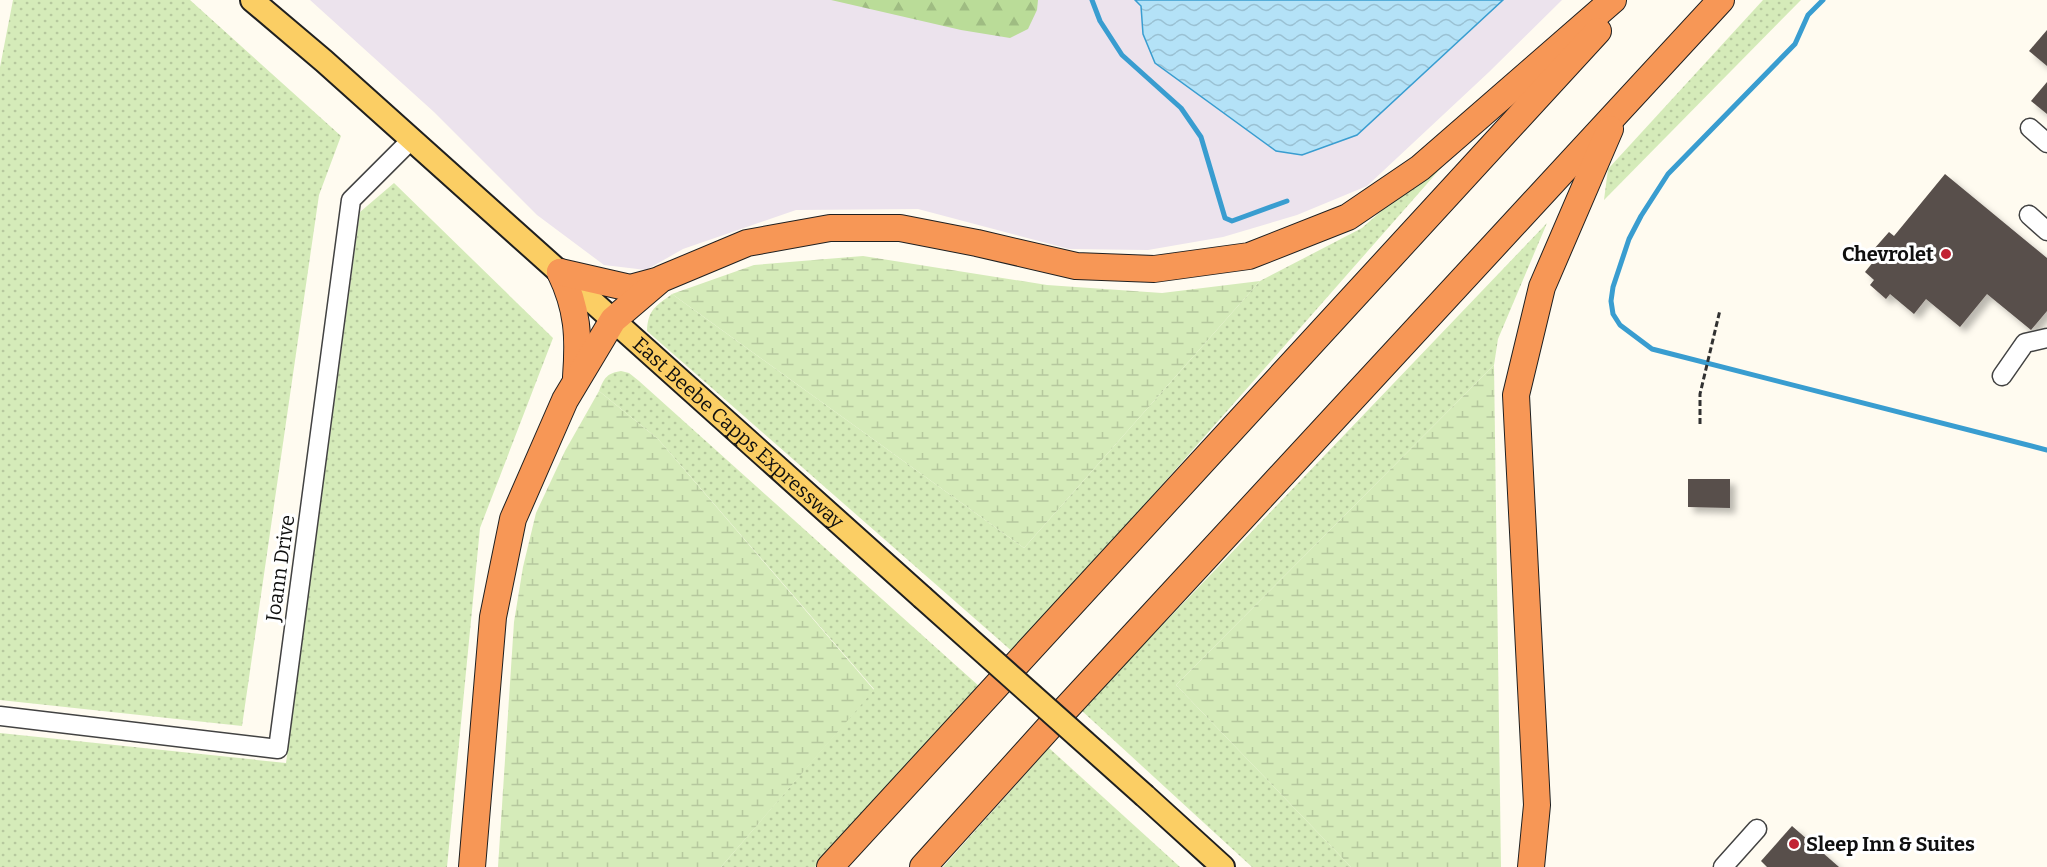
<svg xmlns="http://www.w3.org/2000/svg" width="2047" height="867" viewBox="0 0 2047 867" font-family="Bitter,serif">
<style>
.industrial{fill:#ece3ed}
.grass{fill:url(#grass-dots)}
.forest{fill:url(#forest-firs)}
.wetland{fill:url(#wetland-marsh)}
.water{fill:url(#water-waves);stroke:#399dd0;stroke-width:1.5}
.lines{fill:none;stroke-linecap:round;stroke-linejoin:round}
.stream{stroke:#399dd0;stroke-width:5}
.building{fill:#584f4b;filter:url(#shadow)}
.minor-casing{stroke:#424242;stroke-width:21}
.major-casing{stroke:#202020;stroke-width:26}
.highway-casing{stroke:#202020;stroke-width:28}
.path{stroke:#313131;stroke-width:3;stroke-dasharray:6 3;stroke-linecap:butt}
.minor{stroke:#fff;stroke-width:18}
.major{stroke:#fbce64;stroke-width:22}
.highway{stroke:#f79756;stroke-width:26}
.major-bridge-casing{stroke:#202020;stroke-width:26;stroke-linecap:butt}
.major-bridge{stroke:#fbce64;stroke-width:22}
.poi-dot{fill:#c22334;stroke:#fff;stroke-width:2}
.labels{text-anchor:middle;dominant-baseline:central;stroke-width:6;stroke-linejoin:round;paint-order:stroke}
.poi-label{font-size:20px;font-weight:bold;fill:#0f0f0f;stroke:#fff;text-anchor:end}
.street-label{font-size:20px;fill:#0f0f0f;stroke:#fff}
</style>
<defs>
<pattern id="grass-dots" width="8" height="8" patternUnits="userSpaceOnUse" patternTransform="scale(1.5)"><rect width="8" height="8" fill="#d5ebb9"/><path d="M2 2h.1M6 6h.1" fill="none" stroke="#b6c89e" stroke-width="1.8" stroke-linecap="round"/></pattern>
<pattern id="forest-firs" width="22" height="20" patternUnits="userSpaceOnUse" patternTransform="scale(1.5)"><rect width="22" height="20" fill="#badc98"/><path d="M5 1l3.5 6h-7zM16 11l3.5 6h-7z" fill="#9fbc82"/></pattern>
<pattern id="wetland-marsh" width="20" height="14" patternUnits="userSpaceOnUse" patternTransform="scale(1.5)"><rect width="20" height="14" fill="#d5ebb9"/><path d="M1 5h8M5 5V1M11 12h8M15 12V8" fill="none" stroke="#b6c89e"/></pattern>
<pattern id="water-waves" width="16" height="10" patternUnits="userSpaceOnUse" patternTransform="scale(1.5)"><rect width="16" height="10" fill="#b4e2f7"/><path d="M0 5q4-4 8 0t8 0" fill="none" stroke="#9ac1d3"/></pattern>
<filter id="shadow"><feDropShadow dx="5.5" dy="5.5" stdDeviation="3" flood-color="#0004"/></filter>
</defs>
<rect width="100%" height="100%" fill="#fffbf0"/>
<path class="industrial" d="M310 0H1562L1489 72 1367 186 1297 215 1223 237 1148 250 1069 249 918 209 796 210 683 249 646 270 604 265 537 215 434 112Z"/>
<g class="grass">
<path d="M13 0H190L341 136 319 195 242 726 0 700V67Z"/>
<path d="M1763 0H1801L1604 200 1608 169Z"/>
<path d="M1477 127 1014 653 647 331C648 309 656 306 672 294L1024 548 1260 281 1362 228Z"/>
<path d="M394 183 553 338 480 528 447 867H0V733L286 763 360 212Z"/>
<path d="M1547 223 1498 339 1494 365 1176 685 1351 867H1252L1081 710Z"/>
<path d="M621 371 629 373 639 381 980 687 815 867H721L874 689 658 439 599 391C604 378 607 373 621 371Z"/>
<path d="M1049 748 1180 867H943Z"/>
</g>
<path class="forest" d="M831 0H1038L1037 10 1028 29 1010 38 961 30Z"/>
<g class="wetland">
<path d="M863 256 1047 285 1162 293 1260 281 1024 548 672 294 754 265Z"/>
<path d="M1494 365 1501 867H1351L1176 685Z"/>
<path d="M599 391 658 439 874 690 721 867H498L514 622 523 567 536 513 565 451Z"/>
</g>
<path class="water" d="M1135 0H1503L1357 135 1302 155 1276 151 1155 63 1143 34 1141 6Z"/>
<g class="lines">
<g class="stream">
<path d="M1092 0 1100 21 1122 55 1181 108 1201 137 1225 218 1232 221 1287 201"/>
<path d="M1823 0 1808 15 1795 44 1668 174 1641 216 1629 239 1613 287 1611 301 1613 314 1620 325 1652 349 2047 450"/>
</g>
</g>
<g class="building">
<path d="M2047 30V66L2029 51Z"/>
<path d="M2047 82V114L2031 101Z"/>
<path d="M1945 174 2047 258V311L2031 330 1987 294 1960 327 1926 299 1914 314 1890 294 1886 299 1870 285 1874 280 1865 272 1878 256 1874 249 1889 232 1894 236Z"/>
<path d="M1688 479H1730V508L1688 507Z"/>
<path d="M1792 826 1839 867H1767L1761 861Z"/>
</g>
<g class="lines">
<g class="minor-casing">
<g id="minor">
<path d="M2030 128 2047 143"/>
<path d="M2029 215 2047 231"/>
<path d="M2002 376 2025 343 2047 338"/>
<path d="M0 716 278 749 351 200 412 139"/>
<path d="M1723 867 1757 829"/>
</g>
</g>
<g class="major-casing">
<g id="major">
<path id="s1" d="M252 0 324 61 922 597"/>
<path d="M1145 796 1223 867"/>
</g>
</g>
<g class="highway-casing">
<g id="highway">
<path d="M560 272C578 309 579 337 576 377"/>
<path d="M560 272 630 288 656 281"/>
<path d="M472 867 493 617 513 519 565 400 613 320 661 279 747 243 830 228H900L977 243 1076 266 1154 269 1249 256 1348 217 1420 168 1613 0"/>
<path d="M830 867 1598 31"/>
<path d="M923 867 1061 714 1721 0"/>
<path d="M1531 867 1537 805 1516 395 1542 287 1610 129"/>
</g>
</g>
<path class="path" d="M1700 424V394L1720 310"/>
<use href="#minor" class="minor"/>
<use href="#major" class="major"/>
<use href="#highway" class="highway"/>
<g class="major-bridge-casing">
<path id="major-bridge" d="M922 597 1145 796"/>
</g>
<use href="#major-bridge" class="major-bridge"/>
</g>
<g class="poi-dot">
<circle cx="1946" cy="254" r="6"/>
<circle cx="1794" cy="844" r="6"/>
</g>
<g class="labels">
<g class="poi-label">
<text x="1934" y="254">Chevrolet</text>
<text x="1806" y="844" text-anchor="start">Sleep Inn &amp; Suites</text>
</g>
<g class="street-label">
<text stroke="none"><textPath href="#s1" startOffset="651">East Beebe Capps Expressway</textPath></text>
<text transform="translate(280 568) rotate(-82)">Joann Drive</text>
</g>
</g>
</svg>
